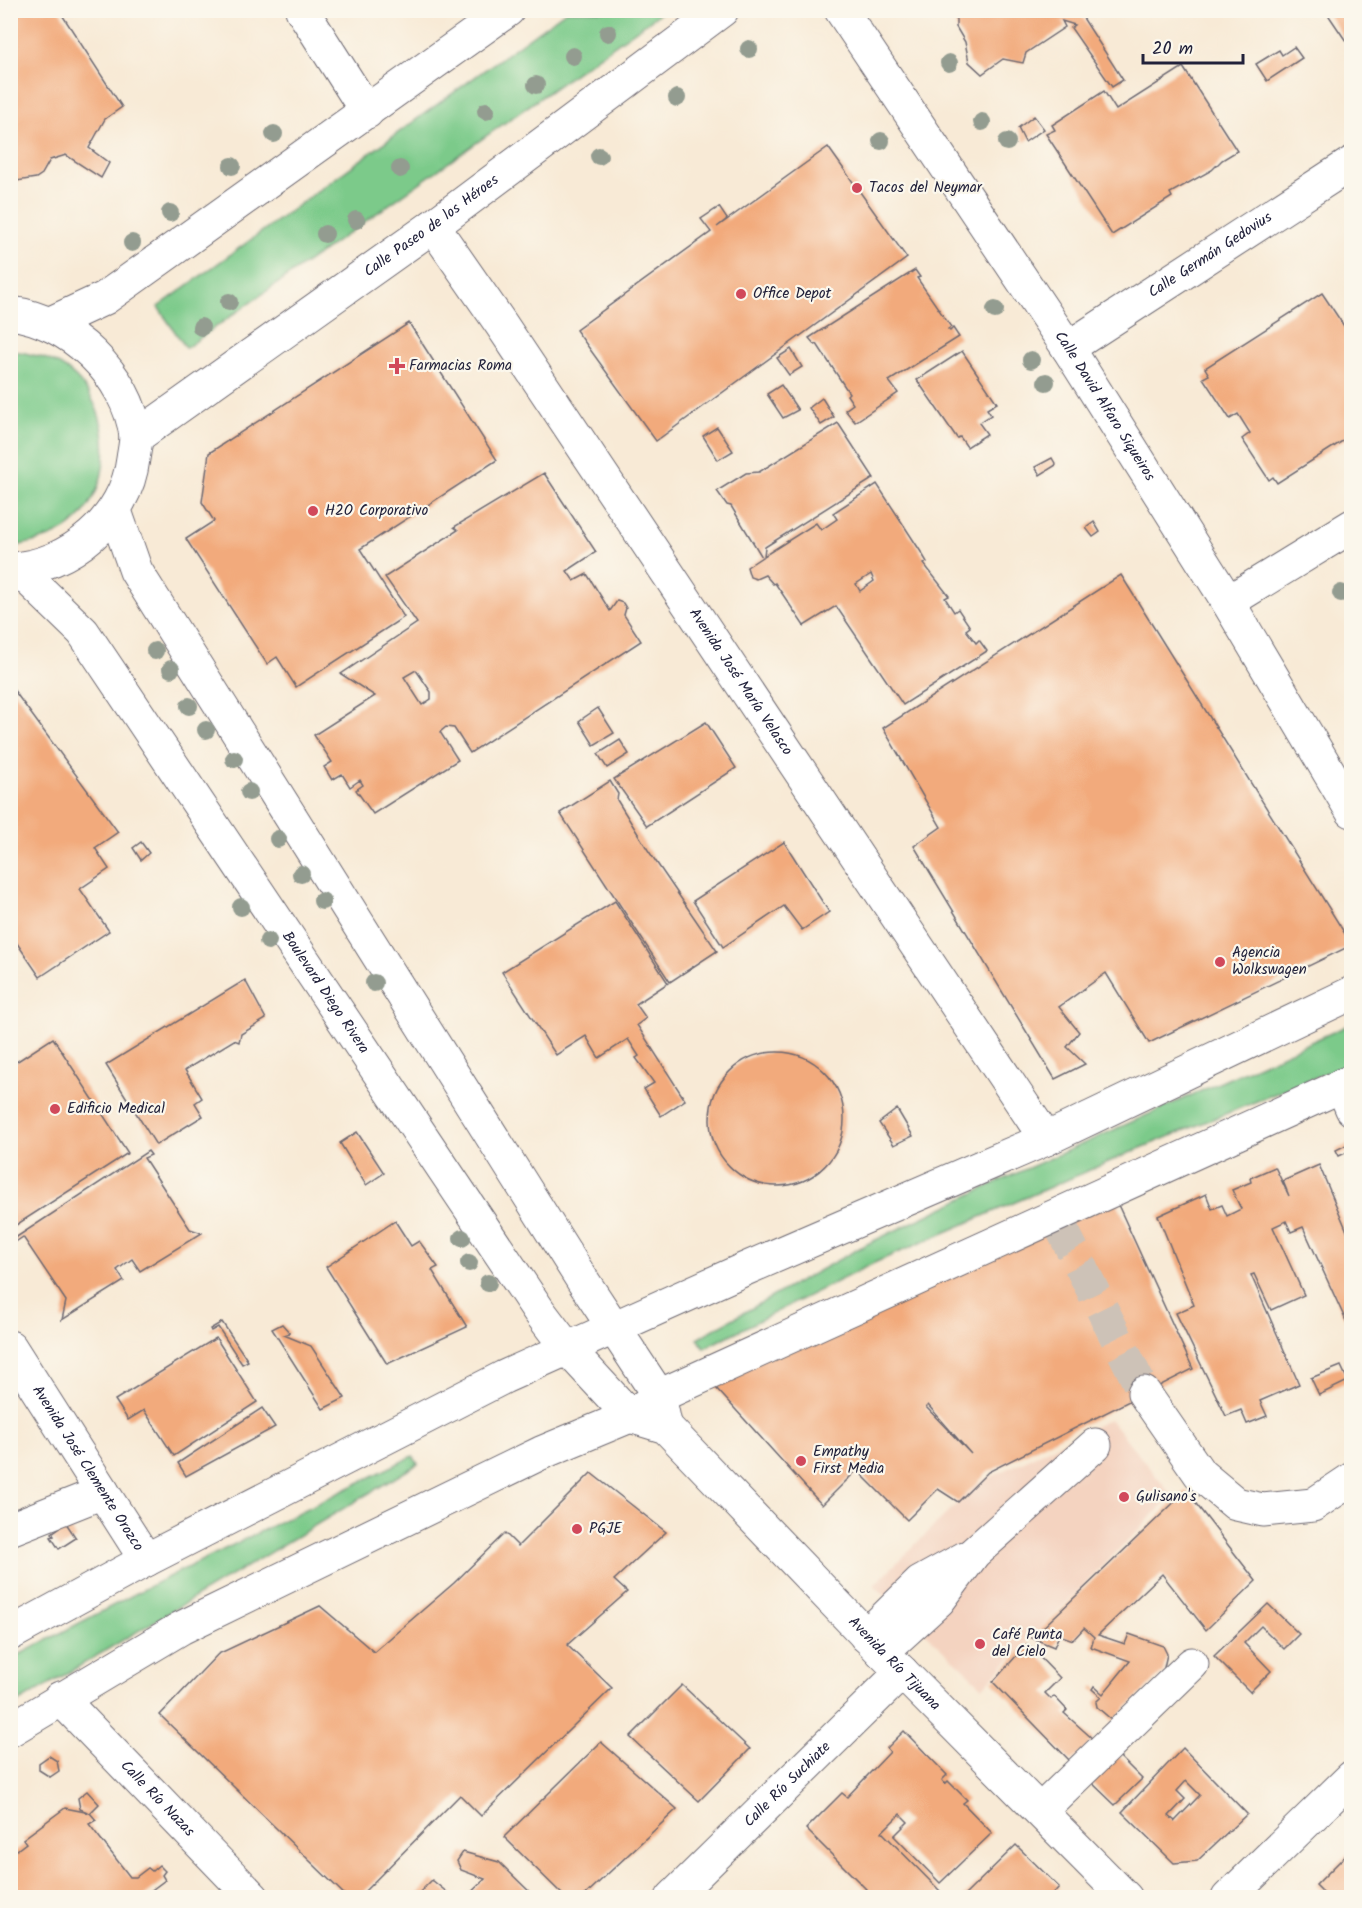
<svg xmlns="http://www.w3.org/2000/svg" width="1362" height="1908" viewBox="0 0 1362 1908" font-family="Kalam,sans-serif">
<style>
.built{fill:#f4d3c0}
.green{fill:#7bca8a;stroke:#4e7662;stroke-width:1.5}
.building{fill:#f2aa7c;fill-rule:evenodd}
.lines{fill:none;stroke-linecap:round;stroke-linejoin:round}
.minor-tunnel{stroke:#cdc2b7;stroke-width:33;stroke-dasharray:33 16;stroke-linecap:butt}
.minor-casing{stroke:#6d6871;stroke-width:35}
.major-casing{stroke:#6d6871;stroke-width:35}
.minor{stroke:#fff;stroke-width:33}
.major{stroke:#fff;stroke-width:33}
.tree{fill:#939c90}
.poi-dot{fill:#d1495b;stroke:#fbf7ec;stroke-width:2}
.labels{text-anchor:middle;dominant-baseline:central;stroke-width:4.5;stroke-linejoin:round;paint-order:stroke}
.poi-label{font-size:15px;fill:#22223b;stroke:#fbf7ec;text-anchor:start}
.street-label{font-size:15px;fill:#22223b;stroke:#fbf7ec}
</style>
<rect width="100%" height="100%" fill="#fbf7ec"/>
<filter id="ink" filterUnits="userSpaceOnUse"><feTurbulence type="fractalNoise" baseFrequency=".0167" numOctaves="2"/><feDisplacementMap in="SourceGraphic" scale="12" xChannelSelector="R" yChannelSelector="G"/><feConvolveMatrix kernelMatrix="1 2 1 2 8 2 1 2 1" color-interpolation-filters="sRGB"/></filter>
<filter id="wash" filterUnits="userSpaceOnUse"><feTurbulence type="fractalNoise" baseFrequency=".008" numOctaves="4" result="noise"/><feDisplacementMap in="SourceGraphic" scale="24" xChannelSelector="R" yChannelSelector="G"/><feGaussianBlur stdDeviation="1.35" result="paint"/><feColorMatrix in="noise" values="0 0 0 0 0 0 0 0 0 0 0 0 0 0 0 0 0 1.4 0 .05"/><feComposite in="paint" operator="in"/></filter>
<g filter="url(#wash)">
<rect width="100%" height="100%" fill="#f8ead6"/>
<path class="built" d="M1110 1419 1172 1496 983 1687 874 1585 977 1484Z"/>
<g class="green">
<path d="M566 11H663L186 348 158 307Z"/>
<path d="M11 351C19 351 29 354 37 356 108 373 126 471 77 520 59 538 34 542 11 547Z"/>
<path d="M1351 1024V1063L1141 1148 874 1263 704 1348 698 1338 865 1245 997 1182Z"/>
<path d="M413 1456 418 1464 11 1707V1659L150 1586Z"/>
</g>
<g id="blocks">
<g class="building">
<path d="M10 10H59L122 107 105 119 89 148 109 163 101 178 66 155 50 160 42 174 36 178 10 182Z"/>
<path d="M950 10H1078L1123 80 1112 87 1071 28 1075 25 1062 21 1065 27 1026 53 1023 63 1003 59 982 74 969 62 965 42 956 27V17L948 16Z"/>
<path d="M1325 10H1352V50Z"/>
<path d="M1294 47 1302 58 1267 81 1256 64 1279 50 1282 55Z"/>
<path d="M1183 67 1237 151 1222 160 1212 170 1170 193 1172 197 1112 235 1046 134 1055 130 1052 125 1104 91 1116 110Z"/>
<path d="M1034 116 1044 129 1025 142 1018 128Z"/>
<path d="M828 147 907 258 656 441 576 330 711 232 701 219 719 207 727 219 717 227Z"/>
<path d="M915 270 920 277 917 278 951 327 948 329 950 331 953 328 959 337 889 381 898 393 855 422 845 410 853 404 847 395 849 393 817 344 815 345 809 338Z"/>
<path d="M1322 293 1352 338V435L1277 483 1273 477 1269 480 1242 439 1250 433 1238 414 1230 419 1203 378 1209 375 1205 368Z"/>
<path d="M409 323 497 460 360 549 404 617 296 687 277 657 267 664 186 539 214 521 202 502 209 453Z"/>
<path d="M791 349 802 367 789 375 777 358Z"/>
<path d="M962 351 997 403 987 409 991 415 979 423 987 434 967 447 960 437 957 438 917 380Z"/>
<path d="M781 385 798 410 783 418 767 394Z"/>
<path d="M822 398 834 417 821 425 809 408Z"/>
<path d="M838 423 874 478 765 547 764 556 816 523 821 530 837 519 833 513 877 484 921 552 927 562 924 564 949 596 945 598 954 612 958 609 970 627 966 630 976 643 979 640 987 651 903 705 836 606 804 626 775 583 773 584 765 575 756 579 750 577 747 567 762 557 731 506 727 505 717 491 746 473 759 472ZM871 574 874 581 860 591 856 584Z"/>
<path d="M717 427 733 451 718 460 703 436Z"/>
<path d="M1052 458 1056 465 1040 475 1035 467Z"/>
<path d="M544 473 596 552 567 571 574 581 587 574 610 611 617 601 623 603 626 608 624 615 641 641 470 753 454 728 446 727 440 732 458 760 373 814 356 790 363 785 360 780 350 787 342 774 332 780 324 767 332 762 314 735 375 696 341 674 417 623 385 577 458 530 454 527ZM416 670 431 692V699L422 705 404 677Z"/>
<path d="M1094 522 1100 532 1093 537 1086 528Z"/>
<path d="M1121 575 1352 945 1149 1043 1106 973 1059 1007 1079 1032 1067 1047 1085 1064 1055 1079 914 846 941 827 883 728Z"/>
<path d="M10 685 118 832 95 848 109 869 80 889 109 931 40 977 10 933Z"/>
<path d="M598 708 614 733 594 745 579 721Z"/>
<path d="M706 722 736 768 647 826 614 779Z"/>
<path d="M620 740 629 754 607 768 598 754Z"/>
<path d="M610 781 618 794 617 800 648 850 717 951 670 982 560 813Z"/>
<path d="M141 842 149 853 141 860 133 848Z"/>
<path d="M784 842 829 912 802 930 784 906 723 947 693 901Z"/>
<path d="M615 901 668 983 636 1004 646 1018 637 1025 685 1100 661 1116 644 1089 654 1083 636 1058 639 1056 628 1039 599 1058 586 1036 556 1055 502 972Z"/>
<path d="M245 980 266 1019 241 1034 239 1042 234 1040 185 1070 202 1098 195 1103 203 1116 156 1145 106 1065Z"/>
<path d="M53 1038 128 1153 13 1227 10 1223V1066Z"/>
<circle cx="777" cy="1119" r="67"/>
<path d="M897 1109 913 1136 894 1145 879 1123Z"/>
<path d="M357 1132 384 1173 366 1185 340 1143Z"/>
<path d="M1352 1142V1150L1339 1156 1336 1150Z"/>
<path d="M148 1151 151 1155 144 1158 190 1229 202 1233 140 1271 132 1259 117 1270 124 1281 62 1320 66 1301 23 1237 14 1243 12 1240Z"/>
<path d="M1319 1165 1352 1243V1334L1303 1227 1291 1232 1286 1221 1273 1227 1304 1295 1271 1310 1254 1274 1251 1275 1299 1384 1260 1401 1267 1416 1247 1424 1241 1410 1226 1416 1176 1313 1194 1305 1158 1216 1206 1194 1212 1209 1222 1205 1227 1216 1241 1209 1232 1190 1251 1182 1250 1178 1275 1167 1289 1196 1283 1181Z"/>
<path d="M1114 1196 1193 1369 988 1472 958 1502 938 1489 907 1520 857 1470 822 1505 706 1377ZM928 1405 971 1454 926 1407Z"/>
<path d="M395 1221 411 1246 419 1241 438 1267 432 1270 467 1327 387 1364 326 1267Z"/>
<path d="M222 1322 248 1361 242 1364 218 1327 211 1331 210 1329Z"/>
<path d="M282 1324 290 1333 284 1335 311 1346 345 1398 323 1409 272 1329Z"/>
<path d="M216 1338 257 1402 174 1456 144 1410 128 1420 115 1400Z"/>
<path d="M1341 1366 1348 1381 1319 1395 1311 1378Z"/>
<path d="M262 1408 275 1427 186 1476 178 1463Z"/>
<path d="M591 1473 666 1532 614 1580 627 1592 567 1645 612 1688 481 1816 460 1795 358 1898H348L160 1715 218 1654 320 1606 374 1652 454 1583 505 1533 518 1546Z"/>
<path d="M1186 1491 1256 1581 1206 1630 1162 1574 1098 1635 1125 1644 1129 1634 1163 1646 1167 1654 1163 1672 1113 1721 1097 1707 1096 1702 1101 1697 1092 1689 1094 1686 1103 1694 1130 1661 1091 1647 1094 1637 1084 1628 1073 1640 1059 1635 1054 1647 1032 1638Z"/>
<path d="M66 1523 76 1538 59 1549 51 1537 54 1536 52 1533Z"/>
<path d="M1268 1604 1299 1634 1284 1649 1261 1626 1244 1643 1271 1671 1250 1692 1214 1656Z"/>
<path d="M1027 1644 1060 1678 1045 1693 1051 1699 1054 1696 1067 1710 1064 1713 1094 1740 1071 1762 993 1682Z"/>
<path d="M682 1685 750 1749 699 1801 630 1737Z"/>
<path d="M904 1731 947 1775 942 1780 945 1784 948 1781 967 1800 963 1803 992 1833 940 1883 894 1836 908 1822 900 1814 882 1832 940 1891 934 1898H857L866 1889 806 1829 842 1793 847 1797 890 1752 887 1748Z"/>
<path d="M601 1742 677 1809 582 1898H566L504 1837Z"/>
<path d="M1183 1748 1247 1814 1197 1861 1174 1863 1122 1812ZM1186 1781 1200 1795 1175 1821 1169 1816 1185 1799 1177 1791Z"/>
<path d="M1115 1752 1142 1779 1115 1805 1088 1779Z"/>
<path d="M49 1756 57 1761 59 1771 50 1777 39 1770V1763Z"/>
<path d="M87 1791 99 1804 90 1813 80 1809 78 1798Z"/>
<path d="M65 1808 90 1813 96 1820 89 1824 130 1877H136L148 1868 152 1871 159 1865 165 1871 162 1875 165 1880 141 1898H10V1849L13 1853 26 1843 23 1839Z"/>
<path d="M1016 1845 1059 1887 1051 1896 962 1898Z"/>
<path d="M463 1852 499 1862 536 1898H465L485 1879 461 1870 457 1861Z"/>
<path d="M1348 1853 1352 1856V1898H1329L1316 1885Z"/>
<path d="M432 1880 454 1898H414Z"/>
</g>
</g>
</g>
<g filter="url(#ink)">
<use href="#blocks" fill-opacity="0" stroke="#6d6871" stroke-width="1.5"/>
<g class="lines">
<path class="minor-tunnel" d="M1058 1221 1144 1393"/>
<g class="minor-casing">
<g id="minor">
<path d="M302 10 367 112"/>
<path id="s1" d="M841 10 1068 348 1228 602 1352 811"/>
<path id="s2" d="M433 226 501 324 1046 1139"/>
<path id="s3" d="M1068 348 1352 163"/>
<path d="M115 511 136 571 583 1281 659 1396 665 1424"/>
<path id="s4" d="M18 569 83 632 539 1311 567 1348 630 1416 666 1427 882 1652 1126 1898"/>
<path d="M1228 602 1352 526"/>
<path d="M1342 1085 1352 1109"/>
<path id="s5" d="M10 1347 146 1560"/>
<path d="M1144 1393 1200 1474 1236 1504 1263 1510 1313 1505 1352 1479"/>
<path d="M10 1529 103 1492"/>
<path d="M866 1636 920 1583 965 1558"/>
<path d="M882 1652 939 1600 974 1553 1095 1445"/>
<path id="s6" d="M60 1698 253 1898"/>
<path d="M1041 1810 1192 1664"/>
<path id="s7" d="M672 1898 902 1672"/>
<path d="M1228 1898 1352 1777"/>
</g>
</g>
<g class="major-casing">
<g id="major">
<path d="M10 313C70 320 128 375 136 436 136 443 134 452 133 459 126 518 70 567 10 569"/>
<path d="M51 323 105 298 508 10"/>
<path id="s8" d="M136 437 433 226 722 10"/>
<path d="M10 1634 146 1560 504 1377 745 1269 1046 1139 1352 993"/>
<path d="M10 1730 181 1628 541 1453 630 1416 659 1396 1352 1081"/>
</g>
</g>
<use href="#minor" class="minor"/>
<use href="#major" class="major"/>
</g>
<g class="tree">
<circle cx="608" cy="33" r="9"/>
<circle cx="749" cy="49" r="9"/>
<circle cx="573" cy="56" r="9"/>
<circle cx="949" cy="63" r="9"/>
<circle cx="536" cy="85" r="9"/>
<circle cx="677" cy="98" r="9"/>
<circle cx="486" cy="111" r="9"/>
<circle cx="982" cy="122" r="9"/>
<circle cx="274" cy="134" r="9"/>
<circle cx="881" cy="141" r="9"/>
<circle cx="1007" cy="142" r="9"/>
<circle cx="599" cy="156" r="9"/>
<circle cx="232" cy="166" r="9"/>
<circle cx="400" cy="169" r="9"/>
<circle cx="170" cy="213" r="9"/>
<circle cx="356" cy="220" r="9"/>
<circle cx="325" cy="234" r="9"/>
<circle cx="132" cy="243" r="9"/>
<circle cx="229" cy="302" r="9"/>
<circle cx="995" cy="310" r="9"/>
<circle cx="201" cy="327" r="9"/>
<circle cx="1031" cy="360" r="9"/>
<circle cx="1046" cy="382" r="9"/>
<circle cx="1341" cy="593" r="9"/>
<circle cx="155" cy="651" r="9"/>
<circle cx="171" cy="669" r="9"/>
<circle cx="189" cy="706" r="9"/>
<circle cx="206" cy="730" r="9"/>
<circle cx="234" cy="759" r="9"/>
<circle cx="249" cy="792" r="9"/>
<circle cx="278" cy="839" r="9"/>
<circle cx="301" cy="874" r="9"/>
<circle cx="322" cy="901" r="9"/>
<circle cx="241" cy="907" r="9"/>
<circle cx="268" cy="941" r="9"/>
<circle cx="374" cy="983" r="9"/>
<circle cx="462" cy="1238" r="9"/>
<circle cx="469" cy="1263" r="9"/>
<circle cx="488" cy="1283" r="9"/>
</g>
</g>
<g class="poi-dot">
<circle cx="857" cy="188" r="6"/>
<circle cx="741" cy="294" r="6"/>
<path d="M394 357h6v6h6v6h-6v6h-6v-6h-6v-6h6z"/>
<circle cx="313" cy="511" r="6"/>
<circle cx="1220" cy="962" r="6"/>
<circle cx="55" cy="1109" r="6"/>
<circle cx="801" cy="1461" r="6"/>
<circle cx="1124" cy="1497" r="6"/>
<circle cx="577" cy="1529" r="6"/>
<circle cx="980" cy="1644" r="6"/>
</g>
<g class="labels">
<g class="poi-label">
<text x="869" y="188">Tacos del Neymar</text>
<text x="753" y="294">Office Depot</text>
<text x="409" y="366">Farmacias Roma</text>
<text x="325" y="511">H2O Corporativo</text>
<text x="1232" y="953">Agencia<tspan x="1232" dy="17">Wolkswagen</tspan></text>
<text x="67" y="1109">Edificio Medical</text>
<text x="813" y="1452">Empathy<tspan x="813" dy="17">First Media</tspan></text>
<text x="1136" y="1497">Gulisano's</text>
<text x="589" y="1529">PGJE</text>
<text x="992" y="1635">Café Punta<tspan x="992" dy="17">del Cielo</tspan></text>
</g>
<g class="street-label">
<text stroke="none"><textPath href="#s8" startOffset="363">Calle Paseo de los Héroes</textPath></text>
<text stroke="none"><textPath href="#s3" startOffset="170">Calle Germán Gedovius</textPath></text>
<text stroke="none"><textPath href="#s1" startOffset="476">Calle David Alfaro Siqueiros</textPath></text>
<text stroke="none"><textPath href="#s2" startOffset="550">Avenida José María Velasco</textPath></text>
<text stroke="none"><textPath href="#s4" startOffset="525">Boulevard Diego Rivera</textPath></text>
<text stroke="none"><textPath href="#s5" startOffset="144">Avenida José Clemente Orozco</textPath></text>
<text stroke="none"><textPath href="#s4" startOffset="1414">Avenida Río Tijuana</textPath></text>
<text stroke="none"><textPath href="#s7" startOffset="162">Calle Río Suchiate</textPath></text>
<text stroke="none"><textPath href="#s6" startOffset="140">Calle Río Nazas</textPath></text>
</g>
</g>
<rect width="1362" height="1908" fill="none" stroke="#fbf7ec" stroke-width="36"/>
<path d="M1143 54v9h100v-9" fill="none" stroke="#22223b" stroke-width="3"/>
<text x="1152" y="54" font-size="18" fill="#22223b" stroke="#fbf7ec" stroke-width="4.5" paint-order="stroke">20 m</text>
</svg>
